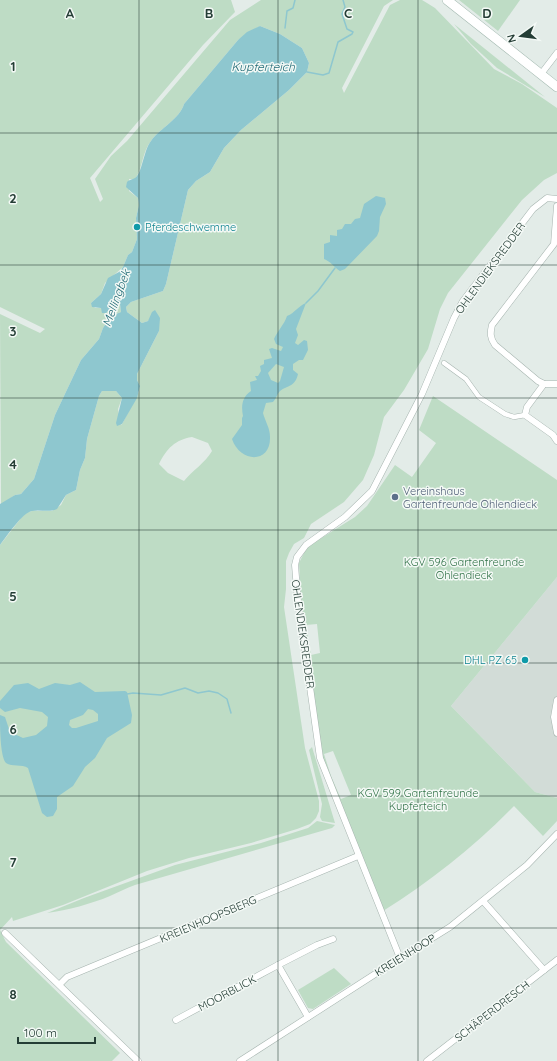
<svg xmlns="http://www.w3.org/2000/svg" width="557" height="1061" viewBox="0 0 557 1061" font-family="Quicksand,sans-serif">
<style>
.built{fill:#d2dcd7}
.green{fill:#bedcc5;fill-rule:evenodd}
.water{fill:#8ec7cf;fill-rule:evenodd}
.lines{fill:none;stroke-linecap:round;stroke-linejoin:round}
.stream{stroke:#8ec7cf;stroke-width:1.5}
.pedestrian-casing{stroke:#a6b4af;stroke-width:5.5}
.minor-casing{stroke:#a6b4af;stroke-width:7}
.secondary-casing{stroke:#a2b8af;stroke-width:10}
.pedestrian{stroke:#fff;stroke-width:4.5}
.minor{stroke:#fff;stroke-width:6}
.secondary{stroke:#fff;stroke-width:9}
.grid{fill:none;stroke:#243d35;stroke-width:1;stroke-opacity:0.55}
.culture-dot{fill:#0f9aa8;stroke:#f4f9f6;stroke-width:1.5}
.service-dot{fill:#5c6f8a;stroke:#f4f9f6;stroke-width:1.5}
.labels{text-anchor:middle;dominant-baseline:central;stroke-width:3;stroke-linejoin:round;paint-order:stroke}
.culture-label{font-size:11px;fill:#0d838f;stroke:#f4f9f6;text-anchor:start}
.street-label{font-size:11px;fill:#243d35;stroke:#f4f9f6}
.service-label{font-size:11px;fill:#4e5e75;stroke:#f4f9f6;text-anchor:start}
.park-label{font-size:11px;fill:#307247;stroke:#f4f9f6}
.water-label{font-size:12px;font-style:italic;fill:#216b76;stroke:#f4f9f6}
.grid-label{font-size:13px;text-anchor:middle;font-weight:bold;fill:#243d35;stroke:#f4f9f6;stroke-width:3;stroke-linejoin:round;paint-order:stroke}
</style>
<rect width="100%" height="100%" fill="#e3ece8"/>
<path class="built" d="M557 577V798L535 792 451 706Z"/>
<g class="green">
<path d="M0 0H231L235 12 203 45 90 178 100 202 103 199 95 179 111 156 127 141 230 20 261 0H393L384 6 342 88 344 93 390 5 400 0H422L427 3 435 8 494 69 522 84 557 108V173L544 180 522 200 448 293 440 309 428 349 404 390 384 417 374 455 363 480 344 502 311 524 304 538 294 544 289 553 286 561V589L284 607 305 748 319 801V811L316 818 310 824 297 829 251 843 189 858 147 871 63 905 13 921 12 917 0 930 6 942 120 1053 112 1061H0V545L25 513 32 511H52L61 505 66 495 76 490 80 470 85 458 87 439 99 396 102 391H116L122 398 118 409 121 425 122 424 139 392 140 386 137 380V374L159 331 152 316 148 321 142 323 127 312 126 307 131 302 163 291 166 284 188 190 196 181 210 172 224 148 241 130 289 90 307 72 309 63 302 48 280 34 260 26 238 40 184 104C180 119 160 128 151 141 142 152 143 168 135 179H129V191L138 198 139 205 136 218 137 239 132 252 128 255 123 267 105 283 101 294 91 303 95 308H101L109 312 114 305 120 304 121 312 111 316 103 328 99 339 81 360 55 415 34 479 21 494 15 495 1 505 0 314 40 333 45 329 0 307ZM192 437 208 443 212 451C205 463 193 470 184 481L168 473 159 464C167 448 175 440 192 437Z"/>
<path d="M459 0H520L498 31Z"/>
<path d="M454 24 545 97 497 68 471 44Z"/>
<path d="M433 396 557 480V577L451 706 535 792 557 798V821L543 836 514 806C474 847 431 881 383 911L324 766 319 742 301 598 299 563 307 547 355 517 367 506 395 465 412 477 436 443 419 430ZM317 624 320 653 311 655 306 625ZM333 751 351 795 341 799 331 776 324 754Z"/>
<path d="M312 747 335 823 322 821 320 817 322 804 309 750Z"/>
<path d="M317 821 335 825 332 828 135 885C126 888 119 892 110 896 91 904 68 910 47 913L84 898 175 865 261 843 308 828Z"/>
<path d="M334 968 351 984 313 1009 308 1008 298 990Z"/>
</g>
<g class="water">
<path d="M260 26 280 34 302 48 309 63 307 72 289 90 241 130 224 148 210 172 196 181 188 190 166 284 163 291 131 302 126 307 127 312 142 323 148 321 152 312 155 310 160 318 159 331 137 374V380L140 386 137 398 122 424 117 426 116 423 122 398 116 391H102L99 396 87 439 85 458 80 470 76 490 66 495 57 509C48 513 41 509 32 511 23 512 6 537 0 545V504L15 495 21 494 34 479 55 415 81 360 99 339 103 328 111 316 121 312 120 304 114 305 106 313H102L101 308 92 307 91 303 101 294 108 278 119 272 123 267 128 255 132 252 137 239 136 218 139 205 138 198 126 187 127 182C130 179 132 180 135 178 142 174 144 149 151 141 160 128 180 119 184 104L238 40 247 32Z"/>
<path d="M376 196 385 198 386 204 380 217 379 231 377 236 345 269 340 271C334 267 330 261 324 259V244L330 242V235L337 236V230L342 229 345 224H351L355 219 360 218 364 204Z"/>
<path d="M306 303 296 329 298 335 295 343 298 345 304 340 307 341 308 350 303 360H299L293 364V370L298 374C295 387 288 385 280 391 277 394 276 399 273 402L266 403 263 413C265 421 270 428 270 437 271 464 240 463 232 439L242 425V418L243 416C241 406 242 397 251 391L250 382 257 380 255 376H258L261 371 260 366 264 364V360L272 358 269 349 272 348 281 351 283 347 276 344 274 339C278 330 284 325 287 316 295 313 298 306 306 303ZM276 364 284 367 280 381 278 383 271 380 268 373Z"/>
<path d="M80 682 95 692 125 691 127 692 132 715 131 723 107 738 95 758 85 767 73 786 57 797V809L53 816 47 817 42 813 28 768C22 764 12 767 6 763 0 757 0 724 0 715L5 717 10 732 23 738 36 735 47 726 48 717 42 712 20 708 5 712 0 708V701L14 685 28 683 39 689 55 683 70 685ZM88 709 93 710 98 714V721L76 728H72L69 725 70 720 83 715Z"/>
</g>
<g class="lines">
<g class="stream">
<path d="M285 28 287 11 293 8 295 0"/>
<path d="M307 72 323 75 329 73 338 42 352 34 353 32 347 29 342 14 345 7 343 0"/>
<path d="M306 303 318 291 335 268"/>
<path d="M127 694 133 693 161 695 185 688 198 693 209 691 218 693 227 699 231 713"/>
</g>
<g class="pedestrian-casing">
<path id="pedestrian" d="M444 363 466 379 479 397 505 414 514 417 525 415"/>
</g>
<g class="minor-casing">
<g id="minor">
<path d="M541 74 557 53"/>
<path d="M557 206 554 244 492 325C490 333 490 338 495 345L538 381 544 384H557"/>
<path d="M544 384 527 407 525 415 553 435 557 441"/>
<path d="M557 700 554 717 557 733"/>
<path d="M483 901 544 970"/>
<path d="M5 933 138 1061"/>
<path d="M400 958 320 758 298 602 295 565 297 557 306 545 345 517 372 491 422 394 454 318 463 301 533 209 547 198 557 199"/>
<path d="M278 965 317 945 333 939"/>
<path d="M60 984 67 977 358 856"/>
<path d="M176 1020 278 965 308 1017"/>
<path d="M240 1061 400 958 450 927 527 865 557 834"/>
<path d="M427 1061 557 960"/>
</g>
</g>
<g class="secondary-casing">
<path id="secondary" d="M447 0 557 87"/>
</g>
<use href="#pedestrian" class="pedestrian"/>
<use href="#minor" class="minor"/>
<use href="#secondary" class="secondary"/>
</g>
<path class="grid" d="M139 0V1061M278 0V1061M418 0V1061M0 133H557M0 265H557M0 398H557M0 530H557M0 663H557M0 796H557M0 928H557"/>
<g class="culture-dot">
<circle cx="137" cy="227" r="4"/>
<circle cx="525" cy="660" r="4"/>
</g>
<circle class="service-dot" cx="395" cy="497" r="4"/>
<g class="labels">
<g class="culture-label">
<text x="145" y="227">Pferdeschwemme</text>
<text x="517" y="660" text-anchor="end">DHL PZ 65</text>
</g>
<g class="street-label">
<text transform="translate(490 268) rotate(-54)">OHLENDIEKSREDDER</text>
<text transform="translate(303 634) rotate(82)">OHLENDIEKSREDDER</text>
<text transform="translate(208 919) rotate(-23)">KREIENHOOPSBERG</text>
<text transform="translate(405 955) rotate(-32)">KREIENHOOP</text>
<text transform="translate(227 993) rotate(-28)">MOORBLICK</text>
<text transform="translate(492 1011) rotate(-38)">SCHÄPERDRESCH</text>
</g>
<g class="service-label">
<text x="403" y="491">Vereinshaus<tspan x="403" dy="13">Gartenfreunde Ohlendieck</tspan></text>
</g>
<g class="park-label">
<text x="464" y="562">KGV 596 Gartenfreunde<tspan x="464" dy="13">Ohlendieck</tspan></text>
<text x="418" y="793">KGV 599 Gartenfreunde<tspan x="418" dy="13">Kupferteich</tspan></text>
</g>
<g class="water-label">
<text x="263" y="66">Kupferteich</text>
<text transform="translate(116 298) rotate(-70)">Mellingbek</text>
</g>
</g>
<g class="grid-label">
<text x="70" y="18">A</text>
<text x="209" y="18">B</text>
<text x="348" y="18">C</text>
<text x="487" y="18">D</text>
<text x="13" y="71">1</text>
<text x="13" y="203">2</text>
<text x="13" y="336">3</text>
<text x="13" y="469">4</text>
<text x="13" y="601">5</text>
<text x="13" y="734">6</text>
<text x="13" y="867">7</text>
<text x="13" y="999">8</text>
</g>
<g transform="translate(521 36) rotate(256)" stroke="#f4f9f6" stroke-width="3" paint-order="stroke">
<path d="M0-3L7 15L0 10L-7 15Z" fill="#243d35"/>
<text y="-6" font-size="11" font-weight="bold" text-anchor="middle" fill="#243d35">N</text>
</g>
<path d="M18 1037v6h77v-6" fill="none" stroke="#243d35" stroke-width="2"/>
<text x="24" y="1037" font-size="12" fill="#243d35" stroke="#f4f9f6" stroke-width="3" paint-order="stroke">100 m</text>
</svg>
